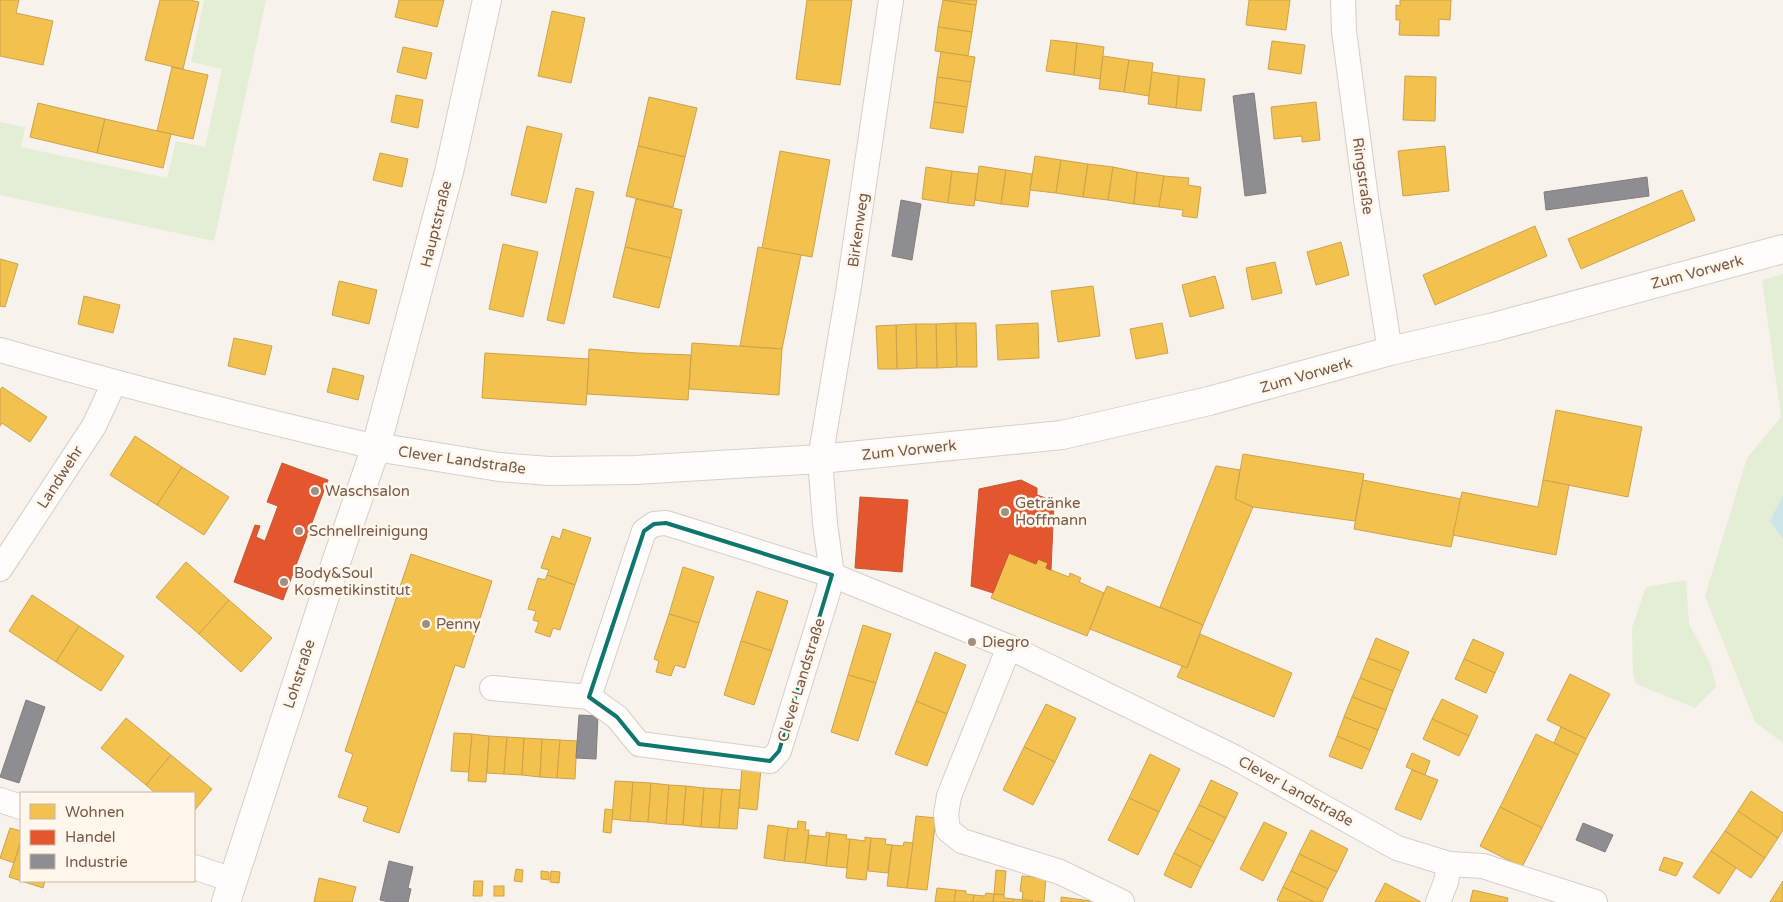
<svg xmlns="http://www.w3.org/2000/svg" width="1783" height="902" viewBox="0 0 1783 902" font-family="'Varela Round',sans-serif">
<style>
.green{fill:#e4eed5}
.water{fill:#cce6e8}
.homes{fill:#f2c14e;stroke:#cda24d}
.shops{fill:#e4572e;stroke:#c35836}
.industry{fill:#8d8d92;stroke:#867d7c}
.lines{fill:none;stroke-linecap:round;stroke-linejoin:round}
.street-casing{stroke:#d6cec8;stroke-width:26}
.secondary-casing{stroke:#d7cec7;stroke-width:30}
.street{stroke:#fefdfc;stroke-width:24}
.secondary{stroke:#fefdfc;stroke-width:28}
.marked{fill:none;stroke:#0f766e;stroke-width:4;stroke-linejoin:round}
.poi-dot{fill:#a38f82;stroke:#fff7ec;stroke-width:2}
.labels{text-anchor:middle;dominant-baseline:central;stroke-width:5;stroke-linejoin:round;paint-order:stroke}
.street-label{font-size:15px;fill:#76594a;stroke:#fff7ec}
.poi-label{font-size:15px;fill:#76594a;stroke:#fff7ec;text-anchor:start}
</style>
<rect width="100%" height="100%" fill="#f7f2eb"/>
<g class="green">
<path d="M204 0H266L214 241 0 195V122L25 127 21 147 167 178 176 141 205 147 222 69 191 62Z"/>
<path d="M1783 274V743L1755 722 1705 596 1747 458 1781 417 1762 280Z"/>
<path d="M1686 580 1689 624 1711 665 1716 687 1695 708 1636 684 1633 673 1632 628 1646 587Z"/>
</g>
<path class="water" d="M1783 495V539L1770 521Z"/>
<g class="homes">
<path d="M0 0H19L16 13 53 21 43 65 0 56Z"/>
<path d="M160 0H190L199 2 183 69 145 60Z"/>
<path d="M399 0H444L437 27 395 17Z"/>
<path d="M807 0H852L840 85 796 79Z"/>
<path d="M943 0 976 5 972 32 938 27Z"/>
<path d="M944 0H977L976 5Z"/>
<path d="M1249 0H1290L1286 30 1246 25Z"/>
<path d="M1400 0H1451L1450 20 1439 19V36L1399 35 1400 20H1396V5L1400 6Z"/>
<path d="M552 11 585 18 571 83 538 76Z"/>
<path d="M938 27 972 32 968 56 935 51Z"/>
<path d="M1051 40 1077 43 1074 75 1046 71Z"/>
<path d="M1272 41 1305 45 1301 74 1268 69Z"/>
<path d="M1077 43 1104 47 1100 79 1074 75Z"/>
<path d="M403 47 432 53 426 79 397 72Z"/>
<path d="M941 52 975 57 971 82 937 77Z"/>
<path d="M1103 56 1129 60 1124 92 1099 89Z"/>
<path d="M1129 60 1153 63 1149 96 1124 92Z"/>
<path d="M172 67 208 75 193 139 157 131Z"/>
<path d="M1152 72 1179 76 1176 108 1148 104Z"/>
<path d="M1179 76 1205 79 1201 111 1176 108Z"/>
<path d="M1405 76 1436 77 1435 121 1403 120Z"/>
<path d="M937 77 971 82 967 107 934 102Z"/>
<path d="M396 95 423 100 418 128 391 122Z"/>
<path d="M649 97 697 108 685 157 638 146Z"/>
<path d="M934 102 967 107 963 133 930 128Z"/>
<path d="M1316 102 1320 140 1302 142V136L1274 139 1271 107Z"/>
<path d="M38 103 105 119 97 153 30 137Z"/>
<path d="M105 119 171 134 163 168 97 153Z"/>
<path d="M527 126 562 134 546 203 511 195Z"/>
<path d="M638 146 685 157 673 207 626 196Z"/>
<path d="M1445 146 1449 191 1403 196 1398 151Z"/>
<path d="M780 151 830 160 812 257 762 248Z"/>
<path d="M380 153 408 159 402 187 373 180Z"/>
<path d="M1035 156 1061 160 1056 193 1030 190Z"/>
<path d="M1061 160 1088 164 1083 197 1056 193Z"/>
<path d="M1088 164 1113 167 1108 200 1083 197Z"/>
<path d="M979 166 1006 170 1001 204 975 200Z"/>
<path d="M926 167 952 171 948 203 922 199Z"/>
<path d="M1113 167 1137 172 1134 204 1108 200Z"/>
<path d="M1006 170 1032 174 1028 207 1001 204Z"/>
<path d="M952 171 978 174 974 206 948 203Z"/>
<path d="M1137 172 1164 176 1159 207 1134 204Z"/>
<path d="M1164 176 1189 178 1188 185 1201 187 1197 218 1182 216 1183 210 1159 207Z"/>
<path d="M576 188 594 192 564 324 547 320Z"/>
<path d="M1682 190 1695 220 1581 269 1568 239Z"/>
<path d="M636 199 682 210 671 258 625 247Z"/>
<path d="M1535 226 1547 256 1435 305 1423 275Z"/>
<path d="M1341 242 1349 275 1316 285 1307 252Z"/>
<path d="M503 244 538 252 523 317 489 309Z"/>
<path d="M625 247 671 258 659 308 613 297Z"/>
<path d="M758 247 801 255 782 349 740 346Z"/>
<path d="M0 259 18 264 5 307 0 306Z"/>
<path d="M1275 262 1282 293 1252 300 1246 268Z"/>
<path d="M1215 276 1224 308 1190 317 1182 285Z"/>
<path d="M339 281 377 290 369 324 332 315Z"/>
<path d="M1093 286 1100 336 1058 342 1051 291Z"/>
<path d="M84 296 120 305 113 333 78 324Z"/>
<path d="M956 323 957 367 937 368 936 324Z"/>
<path d="M956 323H976L977 367H957Z"/>
<path d="M1038 323 1039 358 998 360 996 325Z"/>
<path d="M1162 323 1168 353 1136 359 1130 329Z"/>
<path d="M916 324 917 368 897 369 896 325Z"/>
<path d="M916 324H936L937 368H917Z"/>
<path d="M896 325 897 369H878L876 326Z"/>
<path d="M234 338 272 346 265 375 228 366Z"/>
<path d="M692 343 782 349 779 395 689 389Z"/>
<path d="M589 349 637 353 691 355 688 400 587 394Z"/>
<path d="M485 353 589 359 586 405 482 398Z"/>
<path d="M333 368 364 376 358 400 327 392Z"/>
<path d="M2 387 47 417 30 442 2 423 0 426V390Z"/>
<path d="M1556 410 1642 427 1628 497 1543 480Z"/>
<path d="M135 436 182 467 157 505 110 475Z"/>
<path d="M1243 454 1364 474 1355 521 1253 507 1235 499Z"/>
<path d="M1216 466 1240 470 1235 499 1253 507 1203 625 1160 607Z"/>
<path d="M182 467 229 497 204 535 157 505Z"/>
<path d="M1363 480 1461 499 1451 547 1354 529Z"/>
<path d="M1543 480 1569 485 1556 555 1453 535 1462 492 1538 507Z"/>
<path d="M563 529 591 538 575 585 547 575 549 570 541 568 552 536 560 539Z"/>
<path d="M1009 553 1036 564 1038 559 1048 563 1046 568 1069 577 1070 573 1081 578 1079 582 1104 593 1087 636 991 598Z"/>
<path d="M411 554 492 581 464 668 455 665 399 833 363 821 368 807 338 797 353 754 345 751Z"/>
<path d="M186 562 229 600 199 634 156 597Z"/>
<path d="M683 567 714 577 699 623 669 614Z"/>
<path d="M547 575 575 585 560 630 553 628 550 637 535 632 539 622 533 620 536 611 528 609 538 578 545 580Z"/>
<path d="M1107 586 1203 625 1187 668 1090 629Z"/>
<path d="M757 591 788 601 772 651 741 641Z"/>
<path d="M32 595 79 626 56 662 9 631Z"/>
<path d="M229 600 272 638 241 672 199 634Z"/>
<path d="M669 614 699 623 685 668 675 665 671 676 656 672 659 661 654 659Z"/>
<path d="M863 625 891 634 876 683 848 675Z"/>
<path d="M79 626 124 656 101 691 56 662Z"/>
<path d="M1200 634 1292 673 1274 717 1177 677 1182 666 1187 668Z"/>
<path d="M1376 638 1409 652 1401 671 1368 658Z"/>
<path d="M1473 639 1504 653 1495 673 1464 659Z"/>
<path d="M741 641 772 651 754 705 724 695Z"/>
<path d="M935 652 966 665 947 714 916 701Z"/>
<path d="M1368 658 1401 671 1393 691 1360 678Z"/>
<path d="M1464 659 1495 673 1486 693 1455 679Z"/>
<path d="M1570 674 1610 694 1586 739 1547 720Z"/>
<path d="M848 675 876 683 858 741 831 732Z"/>
<path d="M1360 678 1393 691 1386 710 1352 697Z"/>
<path d="M1352 697 1386 710 1378 730 1344 717Z"/>
<path d="M1442 699 1478 716 1469 736 1432 719Z"/>
<path d="M916 701 947 714 927 766 895 754Z"/>
<path d="M1046 704 1076 718 1055 762 1024 747Z"/>
<path d="M1344 717 1378 730 1370 750 1337 736Z"/>
<path d="M126 718 171 755 146 785 101 748Z"/>
<path d="M1432 719 1469 736 1459 756 1423 739Z"/>
<path d="M1561 727 1586 739 1578 755 1554 743Z"/>
<path d="M454 733 472 734 469 772 451 771Z"/>
<path d="M472 734 489 736 486 782 468 781Z"/>
<path d="M1536 734 1578 755 1542 828 1500 807Z"/>
<path d="M489 736 507 737 504 774 487 773Z"/>
<path d="M1337 736 1370 750 1362 769 1329 756Z"/>
<path d="M507 737 524 738 522 775 504 774Z"/>
<path d="M524 738 542 739 540 777 522 775Z"/>
<path d="M542 739 560 740 557 778 540 777Z"/>
<path d="M560 740 577 741 575 779 557 778Z"/>
<path d="M1024 747 1055 762 1033 805 1003 790Z"/>
<path d="M1412 753 1430 761 1425 775 1406 767Z"/>
<path d="M1150 754 1180 769 1159 812 1129 798Z"/>
<path d="M171 755 212 789 194 811V793H155L146 785Z"/>
<path d="M742 767 761 769 757 810 739 808Z"/>
<path d="M1412 770 1438 780 1421 820 1395 809Z"/>
<path d="M1211 780 1238 793 1226 818 1199 805Z"/>
<path d="M615 781 633 782 630 821 612 819Z"/>
<path d="M633 782 651 783 648 822 630 821Z"/>
<path d="M651 783 669 785 666 824 648 822Z"/>
<path d="M669 785 686 786 683 825 666 824Z"/>
<path d="M686 786 704 788 701 827 683 825Z"/>
<path d="M704 788 722 789 719 828 701 827Z"/>
<path d="M722 789 740 790 737 829 719 828Z"/>
<path d="M1751 791 1783 813V830L1778 838 1738 811Z"/>
<path d="M1129 798 1159 812 1138 855 1108 840Z"/>
<path d="M1199 805 1226 818 1214 842 1187 828Z"/>
<path d="M1500 807 1542 828 1522 867 1480 846Z"/>
<path d="M605 809 613 810 611 833 603 832Z"/>
<path d="M1738 811 1778 838 1765 858 1725 831Z"/>
<path d="M916 816 936 818 927 890 907 888Z"/>
<path d="M798 821 806 822 805 830H809L805 863 784 861 788 828 797 829Z"/>
<path d="M1264 822 1287 833 1263 881 1240 869Z"/>
<path d="M768 825 788 828 784 861 764 858Z"/>
<path d="M10 828 21 831V840L14 863 0 858Z"/>
<path d="M1187 828 1214 842 1201 867 1174 853Z"/>
<path d="M1311 830 1348 849 1337 872 1299 854Z"/>
<path d="M1725 831 1765 858 1751 878 1711 851Z"/>
<path d="M826 832 830 833 826 866 805 863 809 835 826 837Z"/>
<path d="M830 833 847 835 846 839H850L847 868 826 866Z"/>
<path d="M865 837 871 838 866 880 846 878 850 839 865 841Z"/>
<path d="M871 838 886 839 885 844 892 845 888 873 868 871Z"/>
<path d="M21 842V881H45L43 888 9 877Z"/>
<path d="M904 842 913 843 907 888 887 886 892 845 903 846Z"/>
<path d="M1711 851 1736 868 1719 894 1693 877Z"/>
<path d="M1174 853 1201 867 1191 888 1164 875Z"/>
<path d="M1299 854 1337 872 1328 889 1291 871Z"/>
<path d="M1664 857 1683 863 1676 876 1659 870Z"/>
<path d="M516 869 523 870 522 882 514 881Z"/>
<path d="M996 870 1006 871 1004 895 994 894Z"/>
<path d="M541 871 549 872V880L541 879Z"/>
<path d="M551 871 560 872 559 883 550 882Z"/>
<path d="M1291 871 1328 889 1322 902H1314L1283 887Z"/>
<path d="M1022 876 1046 878 1044 902 1022 900 1023 892 1020 891Z"/>
<path d="M319 878 356 887 352 902H314Z"/>
<path d="M474 881H483L482 896H473Z"/>
<path d="M1783 881V902H1770Z"/>
<path d="M1385 883 1421 902H1375Z"/>
<rect x="494" y="886" width="10" height="10"/>
<path d="M1283 887 1314 902H1281L1277 900Z"/>
<path d="M937 888 956 890 954 902H935Z"/>
<path d="M956 890 966 891V894L974 895 973 902H954Z"/>
<path d="M1473 890 1508 898 1507 902H1470Z"/>
<path d="M986 893 994 894 993 902H973L974 895 985 896Z"/>
<path d="M994 894 1004 895V898L1014 899 1013 902H993Z"/>
<path d="M1061 897 1091 901V902H1061Z"/>
<path d="M1014 899 1033 901 1032 902H1013Z"/>
</g>
<g class="shops">
<path d="M282 463 328 480 283 600 234 582 255 525 260 526 256 537 265 541 278 506 267 502Z"/>
<path d="M1021 480 1037 488V495L1054 501 1051 570 1046 568 1048 563 1038 559 1036 564 1009 553 993 593 971 586 979 489Z"/>
<path d="M860 497 908 500 902 572 855 568Z"/>
</g>
<g class="industry">
<path d="M1254 93 1266 193 1245 196 1233 96Z"/>
<path d="M1647 177 1649 196 1546 210 1544 192Z"/>
<path d="M901 200 921 204 912 260 892 256Z"/>
<path d="M26 700 45 707 19 783 0 777Z"/>
<path d="M579 715 598 716 596 759 576 758Z"/>
<path d="M1583 823 1613 835 1605 852 1576 840Z"/>
<path d="M389 861 413 867 408 888 411 889 408 902H389L380 900Z"/>
</g>
<g class="lines">
<g class="street-casing">
<g id="street">
<path d="M891 0 849 286 820 459 825 523 832 575 1009 647 1234 757 1397 848 1449 864 1483 866 1595 902"/>
<path d="M1343 0 1344 31 1367 206 1390 351"/>
<path d="M0 350C125 386 250 418 376 447"/>
<path d="M0 569 94 426 114 383"/>
<path d="M1009 647 949 796 946 814 948 830 962 841 1060 872 1122 902"/>
<path d="M492 688 589 697 644 531 654 524 666 523 832 575 828 592 779 751 770 761 639 744 617 717 589 697"/>
<path d="M0 800 21 807"/>
<path d="M194 867 233 880"/>
<path d="M1438 902 1446 882 1449 864"/>
</g>
</g>
<g class="secondary-casing">
<g id="secondary">
<path d="M376 447 499 467 549 471 635 470 820 459 1062 435 1209 401 1390 351 1494 327 1783 249"/>
<path d="M226 902 334 568 376 447 449 172 487 0"/>
</g>
</g>
<use href="#street" class="street"/>
<use href="#secondary" class="secondary"/>
</g>
<path class="marked" d="M666 523 832 575 779 751 770 761 639 744 617 717 589 697 644 531 654 524Z"/>
<g class="poi-dot">
<circle cx="315" cy="491" r="5"/>
<circle cx="1005" cy="512" r="5"/>
<circle cx="299" cy="531" r="5"/>
<circle cx="284" cy="582" r="5"/>
<circle cx="426" cy="624" r="5"/>
<circle cx="972" cy="642" r="5"/>
</g>
<g class="labels">
<g class="street-label">
<text transform="translate(1363 176) rotate(82)">Ringstraße</text>
<text transform="translate(436 224) rotate(-76)">Hauptstraße</text>
<text transform="translate(858 230) rotate(-82)">Birkenweg</text>
<text transform="translate(1697 272) rotate(-15)">Zum Vorwerk</text>
<text transform="translate(1306 375) rotate(-16)">Zum Vorwerk</text>
<text transform="translate(909 450) rotate(-6)">Zum Vorwerk</text>
<text transform="translate(462 460) rotate(8)">Clever Landstraße</text>
<text transform="translate(60 477) rotate(-57)">Landwehr</text>
<text transform="translate(299 674) rotate(-72)">Lohstraße</text>
<text transform="translate(801 680) rotate(-73)">Clever Landstraße</text>
<text transform="translate(1296 791) rotate(29)">Clever Landstraße</text>
</g>
<g class="poi-label">
<text x="325" y="491">Waschsalon</text>
<text x="1015" y="503">Getränke<tspan x="1015" dy="17">Hoffmann</tspan></text>
<text x="309" y="531">Schnellreinigung</text>
<text x="294" y="573">Body&amp;Soul<tspan x="294" dy="17">Kosmetikinstitut</tspan></text>
<text x="436" y="624">Penny</text>
<text x="982" y="642">Diegro</text>
</g>
</g>
<rect x="20" y="792" width="175" height="90" fill="#fff7ec" stroke="#c8b8ab"/>
<rect x="30" y="804" width="25" height="15" fill="#f2c14e" stroke="#c8b8ab"/>
<text x="65" y="817" font-size="15" fill="#76594a">Wohnen</text>
<rect x="30" y="830" width="25" height="15" fill="#e4572e" stroke="#c8b8ab"/>
<text x="65" y="842" font-size="15" fill="#76594a">Handel</text>
<rect x="30" y="854" width="25" height="15" fill="#8d8d92" stroke="#c8b8ab"/>
<text x="65" y="867" font-size="15" fill="#76594a">Industrie</text>
</svg>
